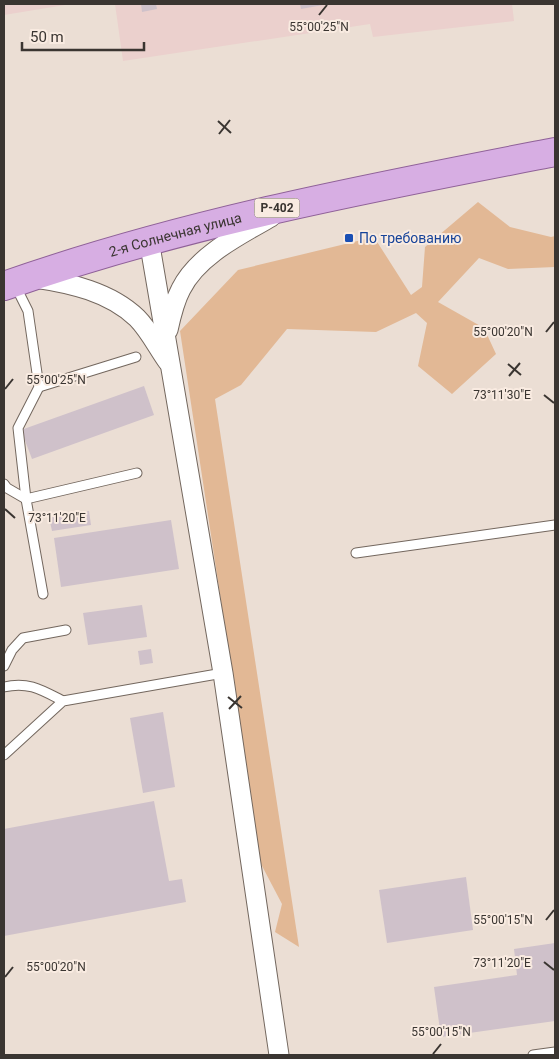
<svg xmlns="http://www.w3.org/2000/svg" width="559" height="1059" viewBox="0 0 559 1059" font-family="Roboto,sans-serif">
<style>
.industrial{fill:#ebd0cd}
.green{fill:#e2b895}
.building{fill:#cfc1ca}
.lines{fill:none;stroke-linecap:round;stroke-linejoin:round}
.service-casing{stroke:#73675e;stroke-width:11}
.minor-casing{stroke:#73675e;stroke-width:21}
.primary-casing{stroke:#8f6198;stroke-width:30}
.service{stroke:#fff;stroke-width:9}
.minor{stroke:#fff;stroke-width:19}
.primary{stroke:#d7aee3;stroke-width:28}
.ticks{fill:none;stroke:#3a3531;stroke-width:2}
.transit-dot{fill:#1a4fb4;stroke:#f9ebe1;stroke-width:2}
.labels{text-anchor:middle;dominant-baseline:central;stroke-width:4;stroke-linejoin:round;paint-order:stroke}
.shield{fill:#f9ebe1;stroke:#736c66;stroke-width:1}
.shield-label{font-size:12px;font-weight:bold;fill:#3a3531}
.street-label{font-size:14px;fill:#3a3531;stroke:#f9ebe1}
.transit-label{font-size:14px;fill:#164399;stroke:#f9ebe1;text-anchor:start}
.ticks-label{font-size:12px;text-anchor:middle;fill:#3a3531;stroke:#f9ebe1;stroke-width:4;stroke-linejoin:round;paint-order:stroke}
</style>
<rect width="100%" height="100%" fill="#ebded4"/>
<g class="industrial">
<path d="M4 4H71L4 15Z"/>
<path d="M115 4H512L514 21 373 37 370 24 123 61Z"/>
</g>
<path class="green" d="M478 202 510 227 551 237 555 236V267L508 269 479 258 438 302 484 328 496 354 452 394 418 366 427 323 416 313 376 332 287 329 241 385 215 399 299 947 275 932 282 904 261 864 180 331 238 270 374 237 411 295 422 287 425 247Z"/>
<g class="building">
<path d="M141 4H156L157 9 142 12Z"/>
<path d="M300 4H322L323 5 301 9Z"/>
<path d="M144 386 154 415 32 459 21 430Z"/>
<path d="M89 511 91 525 52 531 49 517Z"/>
<path d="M171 520 179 569 61 587 54 538Z"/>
<path d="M142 605 147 637 88 645 83 613Z"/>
<path d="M151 649 153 663 140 665 138 651Z"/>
<path d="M163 712 175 787 143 793 130 718Z"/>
<path d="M154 801 169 881 182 879 186 902 4 936V829Z"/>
<path d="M466 877 473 930 387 943 379 890Z"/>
<path d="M555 943V1021L441 1037 434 987 517 975 514 949Z"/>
</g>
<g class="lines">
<g class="service-casing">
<g id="service">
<path d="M15 285 28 311 39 387 18 428 26 499 43 594"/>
<path d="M39 387 136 357"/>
<path d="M4 484 7 488 26 499 137 473"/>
<path d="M356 553 555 525"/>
<path d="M4 666 12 650 23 638 66 630"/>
<path d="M4 687C28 681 42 690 63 701"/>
<path d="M4 755 63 701 223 673"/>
<path d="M533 1055 555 1052"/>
</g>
</g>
<g class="minor-casing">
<g id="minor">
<path d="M149 240 223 673 279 1055"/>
<path d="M35 278C70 283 110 292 137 318 149 330 158 348 168 362"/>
<path d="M168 330C171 316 174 302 181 289 198 255 240 235 271 217"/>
</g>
</g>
<g class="primary-casing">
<g id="primary">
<path id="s1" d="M4 286C183 223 369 188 555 152"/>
</g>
</g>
<use href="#service" class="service"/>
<use href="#minor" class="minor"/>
<use href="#primary" class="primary"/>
</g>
<path class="ticks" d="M319 15 327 5M218 121 231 133M219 134 230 120M546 332 554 322M508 364 521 375M509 376 520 363M5 389 13 379M544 395 554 403M5 509 15 518M228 697 242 708M229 709 241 696M546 920 554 910M544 962 554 970M5 977 13 967M433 1054 441 1044"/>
<rect class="transit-dot" x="344" y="233" width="10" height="10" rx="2.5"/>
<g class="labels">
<rect class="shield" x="254.5" y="198.5" width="45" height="19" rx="4"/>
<g class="shield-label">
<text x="277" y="208">Р-402</text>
</g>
<g class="street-label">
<text stroke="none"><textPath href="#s1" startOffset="179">2-я Солнечная улица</textPath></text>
</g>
<g class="transit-label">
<text x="359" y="238">По требованию</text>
</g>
</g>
<g class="ticks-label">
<text x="319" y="31">55°00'25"N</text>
<text x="503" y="336">55°00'20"N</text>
<text x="56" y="384">55°00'25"N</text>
<text x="502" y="399">73°11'30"E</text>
<text x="57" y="522">73°11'20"E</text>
<text x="503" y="924">55°00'15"N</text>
<text x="502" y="967">73°11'20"E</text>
<text x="56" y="971">55°00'20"N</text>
<text x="441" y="1036">55°00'15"N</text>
</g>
<rect width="559" height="1059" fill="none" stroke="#3a3531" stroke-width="10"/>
<path d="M22 42v8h122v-8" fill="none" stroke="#3a3531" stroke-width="2.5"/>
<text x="30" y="42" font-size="15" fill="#3a3531" stroke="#f9ebe1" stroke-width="4" paint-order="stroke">50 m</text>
</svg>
